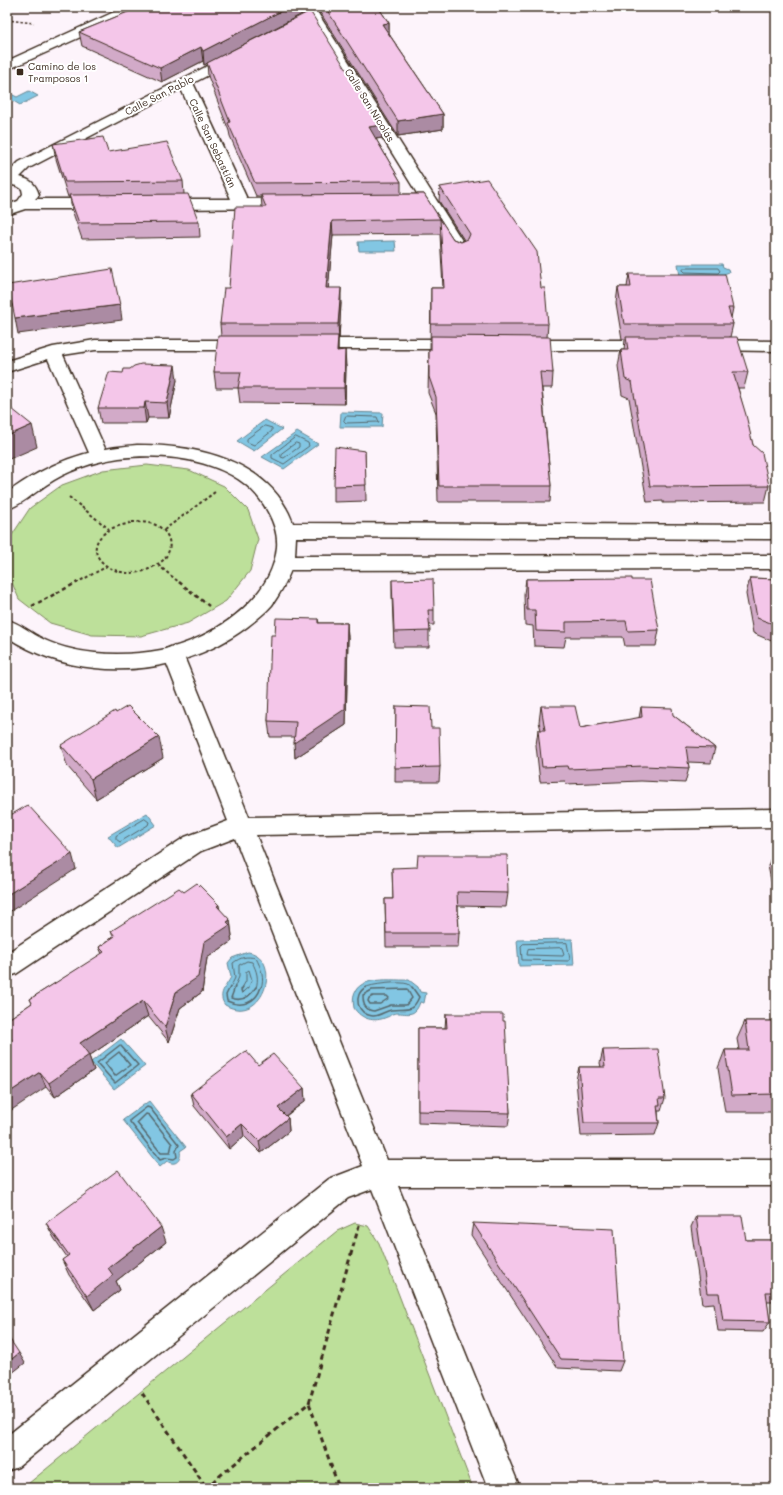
<svg xmlns="http://www.w3.org/2000/svg" width="783" height="1495" viewBox="0 0 783 1495" font-family="Mali,sans-serif">
<style>
.green{fill:#bde09a;stroke:#7c855c}
.water{fill:#82c6e3;stroke:#668894}
.lines{fill:none;stroke-linecap:round;stroke-linejoin:round}
.shore-far1{stroke:#57686d;stroke-width:1}
.shore{stroke:#57686d;stroke-width:1.5}
.minor-casing{stroke:#3b2a1e;stroke-width:3}
.tertiary-casing{stroke:#3b2a1e;stroke-width:3}
.path-far3{stroke:#3b2a1e;stroke-width:1.5;stroke-dasharray:2.5 2;stroke-linecap:butt}
.path-far2{stroke:#3b2a1e;stroke-width:2;stroke-dasharray:3 2.5;stroke-linecap:butt}
.path-far1{stroke:#3b2a1e;stroke-width:2.5;stroke-dasharray:4 3;stroke-linecap:butt}
.path{stroke:#3b2a1e;stroke-width:3;stroke-dasharray:5 4;stroke-linecap:butt}
.minor{fill:#fff;fill-rule:evenodd}
.tertiary{fill:#fff;fill-rule:evenodd}
.wall{fill:#d2aac8;stroke:#3b2a1e}
.shaded-wall{fill:#ab8ba3;stroke:#3b2a1e}
.building{fill:#f4c6e9;stroke:#3b2a1e}
.poi-dot{fill:#3b2a1e;stroke:#fff;stroke-width:1.5}
.labels{text-anchor:middle;dominant-baseline:central;stroke-width:4;stroke-linejoin:round;paint-order:stroke}
.far-poi-label{font-size:10px;fill:#3b2a1e;stroke:#fff;text-anchor:start}
.far-street-label{font-size:10px;fill:#3b2a1e;stroke:#fff}
</style>
<rect width="100%" height="100%" fill="#fdf4fb"/>
<filter id="ink" filterUnits="userSpaceOnUse"><feTurbulence type="fractalNoise" baseFrequency=".025" numOctaves="2"/><feDisplacementMap in="SourceGraphic" scale="8" xChannelSelector="R" yChannelSelector="G"/><feConvolveMatrix kernelMatrix="1 2 1 2 8 2 1 2 1" color-interpolation-filters="sRGB"/></filter>
<g filter="url(#ink)">
<g class="green">
<path d="M147 465 189 470 224 486 248 510 258 539 250 571 226 601 188 623 141 636 92 635 50 623 19 599 7 571 10 538 30 508 62 485 103 470Z"/>
<path d="M355 1223 368 1226 379 1243 473 1488H23L337 1231Z"/>
</g>
<g class="water">
<path d="M29 91 38 96 20 105 7 97 11 94 17 97Z"/>
<path d="M395 241 396 251H359L358 242Z"/>
<path d="M678 264H722L723 267 728 269 729 272 724 274 725 277 680 276Z"/>
<path d="M341 412 383 413 382 427H340Z"/>
<path d="M265 420 282 429 254 451 237 441Z"/>
<path d="M297 432 318 444 284 469 262 457Z"/>
<path d="M147 813 156 825 118 848 108 836Z"/>
<path d="M572 939 574 965 519 966 517 940Z"/>
<path d="M248 952C284 957 264 1027 225 1005 217 994 226 987 231 977L228 963 232 958Z"/>
<path d="M409 980 418 987 420 992 426 993 424 1003 420 1002C414 1021 404 1010 392 1014 390 1015 389 1017 387 1017 374 1023 361 1019 354 1008 347 973 388 981 409 980Z"/>
<path d="M121 1039 145 1066 114 1089 91 1062Z"/>
<path d="M149 1101 186 1147 180 1151C182 1160 175 1167 167 1161L160 1167 123 1120Z"/>
</g>
<g class="lines">
<g class="shore-far1">
<path d="M685 268H718L720 271 718 273 685 272 683 270Z"/>
<path d="M346 416 377 417 379 422 346 423 344 421Z"/>
<path d="M265 426 272 428V431L254 445 247 442V439Z"/>
<path d="M296 437 308 443 309 446 284 464 272 458V455Z"/>
<path d="M296 443 299 444V447L284 458 281 457V454Z"/>
<path d="M145 819 149 822 148 825 120 842 116 839V836Z"/>
<path d="M567 943 570 959 569 961 522 960 521 946 523 944Z"/>
<path d="M562 948 564 954 563 956 527 955 528 949Z"/>
<path d="M230 988 235 978 233 963C241 957 246 956 256 958 261 968 265 977 261 988"/>
<path d="M234 988 239 977V965L247 961 252 962C257 971 259 979 256 988"/>
<path d="M242 988 246 981V972L249 970 252 980 248 988"/>
<path d="M364 988C371 984 400 981 408 984 410 985 411 987 413 988"/>
</g>
<g class="shore">
<path d="M230 987 226 995 227 1001C242 1008 256 1003 261 987"/>
<path d="M235 987 231 998C242 1002 250 997 256 987"/>
<path d="M243 987 241 990 242 993 249 987"/>
<path d="M366 987C352 995 357 1015 373 1016 380 1016 385 1011 391 1010 405 1008 412 1014 419 997L412 987"/>
<path d="M407 989 412 998 406 1005H391L374 1011C364 1010 363 1003 363 995L372 990Z"/>
<path d="M373 996H387L389 998 380 1004H370L368 1001 369 998Z"/>
<path d="M120 1045 138 1065 115 1083 97 1063Z"/>
<path d="M119 1052 130 1065 115 1076 105 1063Z"/>
<path d="M147 1107 150 1108 179 1145 176 1151 177 1157 174 1159 166 1158 160 1160 130 1122V1120Z"/>
<path d="M146 1114 149 1115 172 1144 170 1153H161L137 1123Z"/>
</g>
<g class="minor-casing">
<g id="minor">
<path d="M302 7H314L468 250 466 253 460 255 454 253 452 250Z"/>
<path d="M235 52 240 53 242 56 240 59 193 83 247 199 292 198 297 200 300 203 297 206 292 208 162 209 157 207 154 204 157 201 162 199H231L181 89 29 168 20 177C31 180 36 184 39 195L35 199H102L107 201 110 204 107 207 102 209H25L7 215V205L18 201 23 194 22 189 17 186 7 184V174L19 162Z"/>
<path d="M307 339H461L467 340 469 344 467 348 461 349H307L301 348 299 344 301 340Z"/>
<path d="M95 340H247L253 341 256 345 253 349 247 350H95L63 355 108 455 105 459 99 461 93 459 90 455 48 359 7 372V361L53 347Z"/>
<path d="M521 340H655L661 341 664 345 661 349 655 350H521L515 349 512 345 515 341Z"/>
<path d="M709 340 776 341V351L709 350 703 349 700 345 703 341Z"/>
<path d="M173 646 180 649 183 654 249 817 776 809V827L256 835 387 1160H776V1186H398L520 1488H488L372 1189 348 1198 18 1467 7 1471V1436L329 1179 363 1166 235 838 201 851 16 974 7 977V953L185 837 228 821 163 654 166 649Z"/>
</g>
</g>
<g class="tertiary-casing">
<g id="tertiary">
<path d="M125 7H142L141 10 7 70V61Z"/>
<path d="M137 445C197 445 270 460 293 523L776 525V539L296 537 295 556 776 555V569L291 570C286 582 280 594 272 605 265 613 256 620 247 627 204 659 149 674 95 668 63 665 33 654 7 637V620C19 623 28 631 39 637 55 646 77 651 95 653 117 655 140 654 161 650 210 640 272 601 277 547 278 535 274 523 268 512 242 461 171 452 119 458 93 462 68 470 46 485 34 493 20 506 7 509V493C48 463 86 449 137 445Z"/>
</g>
</g>
<path class="path-far3" d="M7 20 34 23"/>
<g class="path-far2">
<path d="M69 497 109 529"/>
<path d="M132 522C139 522 146 522 153 524 168 529 175 545 165 558 162 562 157 564 153 567 118 587 73 552 109 530 115 526 125 525 132 522Z"/>
<path d="M164 530 215 492"/>
<path d="M158 565 180 583"/>
<path d="M76 583 106 567"/>
</g>
<g class="path-far1">
<path d="M179 582 209 606"/>
<path d="M32 606 78 582"/>
</g>
<g class="path">
<path d="M142 1393 206 1487"/>
<path d="M309 1403 360 1222"/>
<path d="M205 1488 309 1403 339 1488"/>
</g>
<use href="#minor" class="minor"/>
<use href="#tertiary" class="tertiary"/>
</g>
<g class="wall">
<path d="M140 7H304V13L210 62 382 138 376 139 401 182V194H424L453 239 461 242 464 240 439 201 440 187 541 288 548 324 547 337 553 373 552 388H542L551 486 550 502H438L436 413 428 393 429 350H430L431 288H443L440 234 333 235 328 288 341 303 339 339H338V351L346 366 345 404 240 403 238 388H216L214 372 221 336 220 324 229 288 262 207 261 196H256L230 136 229 131 208 76 207 63 204 65 203 61 162 82 82 46 79 32Z"/>
<path d="M315 7H378L389 23V34L443 114V129L398 136 321 14Z"/>
<path d="M53 144 108 152 183 181 184 194 199 222 200 237 82 239 72 210 70 197H68L56 159Z"/>
<path d="M629 274 733 308 731 318 733 324 730 337 748 372 744 388H738L753 445 769 486 765 502 663 503V501L647 502 629 398 622 395 618 366 621 350H624L625 339H622L616 303 618 287H627Z"/>
<path d="M177 380 169 418H148L146 423H101L98 408Z"/>
<path d="M365 451 366 501 334 502V486Z"/>
<path d="M750 578 776 579V643L753 633 746 594Z"/>
<path d="M526 579 632 580 659 630 656 646H625L623 637H566L564 647 534 646 533 626 525 625 524 594Z"/>
<path d="M392 580 434 610V625H429V647H394L392 596Z"/>
<path d="M318 619 319 623H347L348 638 346 725 295 758V737H270L268 721 275 635Z"/>
<path d="M396 706 431 728 440 767 439 782H395Z"/>
<path d="M541 706 580 728 639 718 641 707 673 715 715 748 711 763 688 762 689 768 685 783 641 781 566 784 565 781 540 782 536 745 538 730H541L539 722Z"/>
<path d="M61 745 163 758 96 799 67 766Z"/>
<path d="M773 852H776V904L768 866Z"/>
<path d="M392 868 508 893 506 907 458 906 459 933 458 947H386L385 899H393Z"/>
<path d="M184 892 220 910 230 920 232 936 231 937 232 941 207 958 202 992 180 1008 169 1042 148 1016 89 1056 94 1070 55 1097 8 1040 7 1038V1020L32 1003 30 999 102 954 99 947 113 937 111 931Z"/>
<path d="M446 1014 503 1021 510 1113 508 1126 418 1123V1028H445Z"/>
<path d="M776 1017V1112H725L718 1068 725 1050H739L737 1039 745 1021H773Z"/>
<path d="M603 1050 665 1098 661 1111H658L659 1123 655 1135 581 1136 576 1080 579 1067H601L600 1063Z"/>
<path d="M258 1065 304 1088 305 1101 286 1116 288 1118 289 1131 261 1153 244 1136 229 1149 194 1106 191 1093Z"/>
<path d="M696 1216 746 1240H776V1302H767L770 1322 763 1332 718 1331 714 1303 702 1304 691 1227Z"/>
<path d="M46 1223 166 1242 116 1281 120 1290 94 1310 69 1275 62 1260 67 1257 54 1238Z"/>
<path d="M473 1223 623 1361 619 1371 558 1368 471 1235Z"/>
</g>
<g class="shaded-wall">
<path d="M289 7H304V13L204 65 203 51Z"/>
<path d="M389 23V37L382 24Z"/>
<path d="M201 47 203 61 162 82 160 68Z"/>
<path d="M443 114V129L398 136V121Z"/>
<path d="M381 125 382 138 369 140V127Z"/>
<path d="M332 221 333 235 327 303 326 288Z"/>
<path d="M341 288V303L339 339 338 324Z"/>
<path d="M120 305 122 320 18 334 15 318Z"/>
<path d="M338 336V352L337 351Z"/>
<path d="M345 350 346 366 345 404 344 388Z"/>
<path d="M175 365 177 380 169 418 167 403Z"/>
<path d="M145 402 148 418 146 423 144 408Z"/>
<path d="M32 425 37 447 7 460V436Z"/>
<path d="M347 623 348 638 346 725 295 758 294 743Z"/>
<path d="M159 737 163 758 96 799 91 779Z"/>
<path d="M72 854 76 869 9 912 7 907V895Z"/>
<path d="M219 905 222 921 217 906Z"/>
<path d="M230 920 232 936 231 937 232 941 207 958 202 992 180 1008 169 1042 165 1027 176 992 204 942Z"/>
<path d="M143 1001 148 1016 89 1056 94 1070 55 1097 49 1083 80 1043Z"/>
<path d="M40 1072 46 1087 7 1113V1094Z"/>
<path d="M304 1088 305 1101 280 1120 278 1108Z"/>
<path d="M288 1118 289 1131 261 1153 259 1141Z"/>
<path d="M242 1124 244 1136 229 1149 226 1137Z"/>
<path d="M161 1227 166 1242 116 1281 120 1290 94 1310 87 1296 108 1268Z"/>
<path d="M19 1353 25 1363 7 1377V1363Z"/>
</g>
<g class="building">
<path d="M140 7H289L203 51 201 47 160 68 79 32Z"/>
<path d="M325 7H378L389 23 382 24 443 114 398 121Z"/>
<path d="M310 11 381 125 369 127 401 182 255 183 228 123 230 122 207 63Z"/>
<path d="M103 137 108 152 167 142 183 181 65 182 53 144Z"/>
<path d="M487 179 537 252 541 288H545L548 324H431V288H444L440 219 332 221 326 288H341L338 324H220L224 288H229L235 207H266L261 195 424 194 453 239 461 242 468 239 470 234 440 187Z"/>
<path d="M188 194 199 222 79 223 69 195Z"/>
<path d="M112 269 120 305 15 318 8 285Z"/>
<path d="M629 274H725L733 308H728L733 324H624L618 287H631Z"/>
<path d="M218 336H338L337 351 345 350 344 388H238L241 372H214Z"/>
<path d="M431 336 550 337 553 373 540 372 551 486H439L436 397 429 377V350H431Z"/>
<path d="M626 337H737L748 372H733L746 415 753 445 762 453 769 486 666 487V486H650L632 382 625 379 621 350H628Z"/>
<path d="M141 364 175 365 167 403 145 402 144 408H98L109 372 123 373 124 369H130L134 366Z"/>
<path d="M7 405 32 425 7 436Z"/>
<path d="M335 447 365 451 366 485 334 486Z"/>
<path d="M632 578V580H650L659 630 628 631 626 621 566 622V632L536 631 535 610H527L526 579Z"/>
<path d="M750 578 776 579V625L757 618Z"/>
<path d="M433 579 434 610H428L430 631 394 632 392 580Z"/>
<path d="M276 618 318 619V623H347L345 709 294 743 296 722 268 721 271 635H275Z"/>
<path d="M128 706 159 737 91 779 61 745 115 711 116 713Z"/>
<path d="M396 706 430 707 431 728H439L440 767 395 768Z"/>
<path d="M541 706H575L580 728 642 717 641 707 672 708 673 715 715 748 686 747 689 768 644 766 568 769 567 766 542 767 538 730H545Z"/>
<path d="M28 805 72 854 7 895V817Z"/>
<path d="M773 852H776V865Z"/>
<path d="M418 855H507L508 893 457 892 459 933H386L385 899H393L392 868 417 867Z"/>
<path d="M197 883 219 905 217 906 230 920 227 922 230 925 204 942 198 977 176 992 165 1027 143 1001 80 1043 89 1055 49 1083 40 1072 7 1094V1044L12 1040 7 1033V1020L32 1003 30 999 104 952 99 947 115 936 111 931 179 888 184 892Z"/>
<path d="M446 1014H503V1021H505L510 1113 418 1111V1028H447Z"/>
<path d="M776 1017V1094L732 1095 725 1050H749L745 1021H773Z"/>
<path d="M658 1049 665 1098H659L660 1105H657L659 1123H584L579 1067H605L603 1050Z"/>
<path d="M246 1051 258 1065 273 1054 304 1088 278 1108 288 1118 259 1141 242 1124 226 1137 191 1093Z"/>
<path d="M118 1170 161 1227 108 1268 113 1275 87 1296 62 1260 69 1255 46 1223Z"/>
<path d="M696 1216H742L746 1240H776V1292H766L770 1322 723 1321 719 1293H707Z"/>
<path d="M473 1223 614 1229 623 1361 561 1359Z"/>
<path d="M7 1335 19 1353 7 1363Z"/>
</g>
</g>
<rect class="poi-dot" x="16" y="68" width="8" height="8" rx="2"/>
<g class="labels">
<g class="far-poi-label">
<text x="28" y="66">Camino de los<tspan x="28" dy="12">Tramposos 1</tspan></text>
</g>
<g class="far-street-label">
<text transform="translate(159 95) rotate(-27)">Calle San Pablo</text>
<text transform="translate(370 105) rotate(58)">Calle San Nicolás</text>
<text transform="translate(213 143) rotate(65)">Calle San Sebastián</text>
</g>
</g>
<rect width="783" height="1495" fill="none" stroke="#fff" stroke-width="24"/>
<rect x="12" y="12" width="759" height="1471" fill="none" stroke="#3b2a1e" stroke-width="1.5" filter="url(#ink)"/>
</svg>
